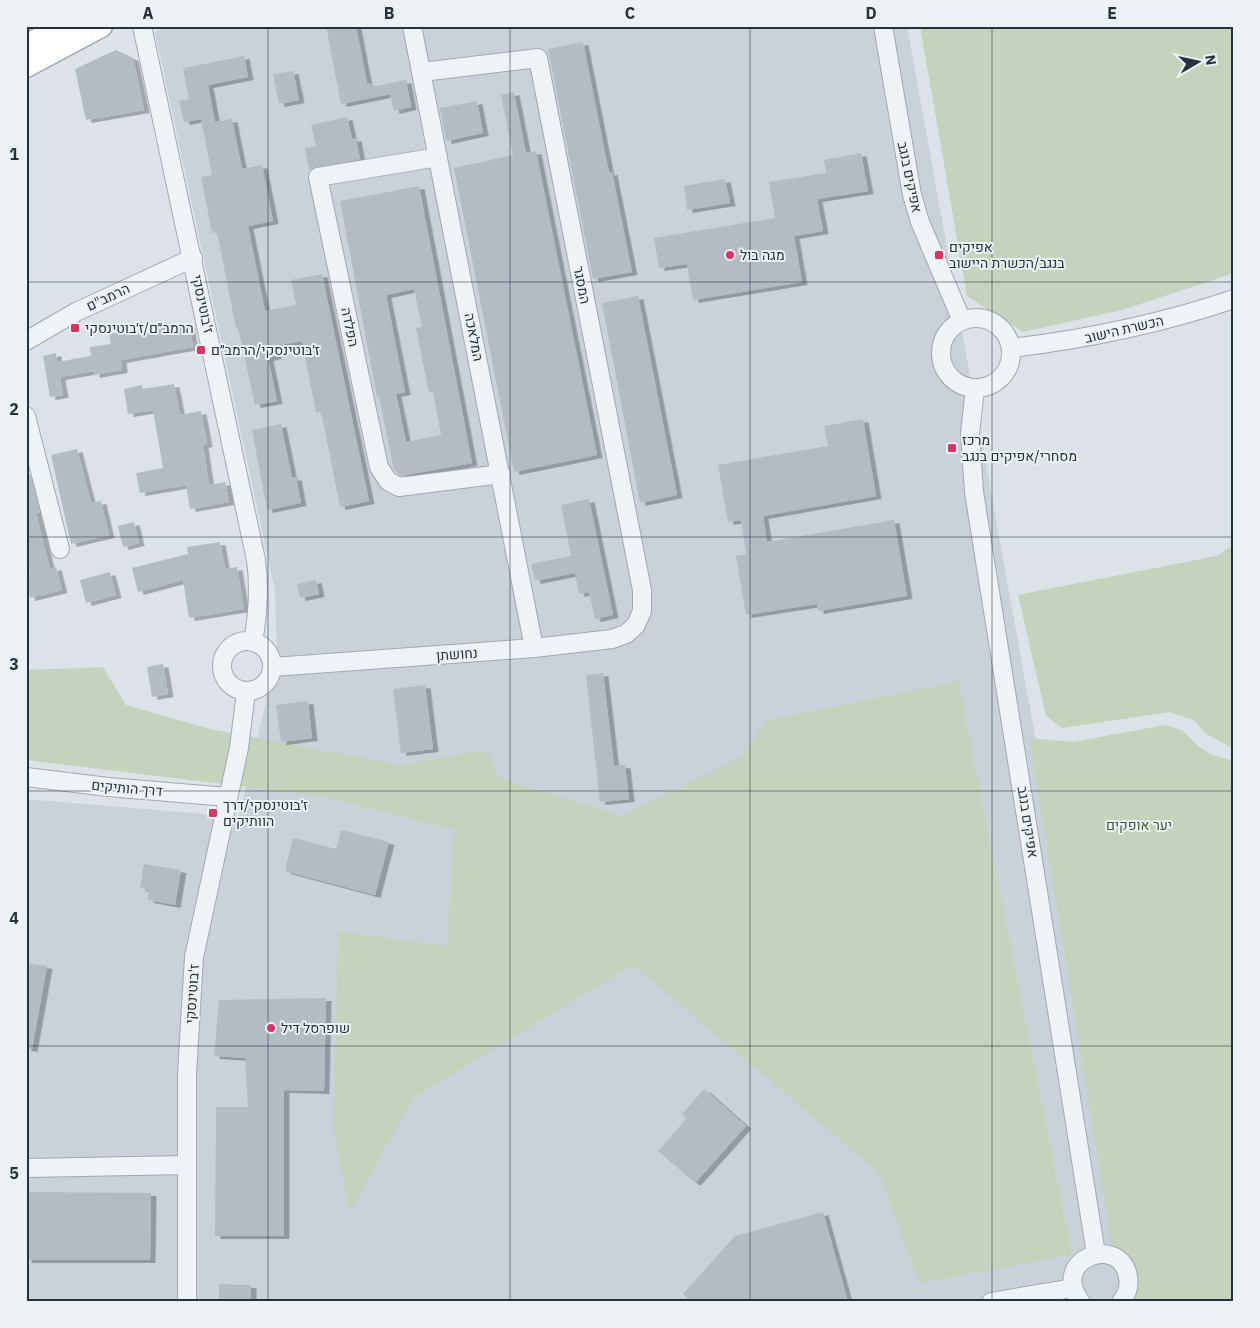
<svg xmlns="http://www.w3.org/2000/svg" width="1260" height="1328" viewBox="0 0 1260 1328" font-family="'IBM Plex Sans',Heebo,sans-serif">
<style>
.built{fill:#cad1da}
.green{fill:#c5d3bd}
.building{fill:#b3bcc5;fill-rule:evenodd;filter:url(#shadow)}
.lines{fill:none;stroke-linecap:round;stroke-linejoin:round}
.minor-casing{stroke:#a1a9b2;stroke-width:20}
.major-casing{stroke:#9ba8b5;stroke-width:25}
.minor{stroke:#eff2f6;stroke-width:18}
.major{stroke:#fff;stroke-width:22}
.grid{fill:none;stroke:#25313f;stroke-width:1;stroke-opacity:0.55}
.poi-dot{fill:#da3460;stroke:#ecf1f5;stroke-width:2}
.labels{text-anchor:middle;dominant-baseline:central;stroke-width:4;stroke-linejoin:round;paint-order:stroke}
.street-label{font-size:14px;fill:#25313f;stroke:#ecf1f5}
.poi-label{font-size:14px;fill:#25313f;stroke:#ecf1f5;text-anchor:start}
.park-label{font-size:14px;fill:#3e5c31;stroke:#ecf1f5}
.neatline{fill:none;stroke:#25313f;stroke-width:2}
.grid-label{font-size:16px;text-anchor:middle;font-weight:bold;fill:#25313f}
</style>
<defs>
<filter id="shadow"><feDropShadow dx="5.5" dy="3" stdDeviation="0" flood-color="#0004"/></filter>
</defs>
<rect width="100%" height="100%" fill="#dce2e8"/>
<path class="built" d="M168 26H907L1137 1302H26V799L239 817 277 655 275 591 155 32Z"/>
<g class="green">
<path d="M920 26H1234V273L1122 310 1023 332 967 296Z"/>
<path d="M1234 545V749L1206 734 1195 721 1170 712 1062 728 1046 716 1018 595 1216 556Z"/>
<path d="M103 667 126 705 210 729 401 765 487 750 499 778 622 816 744 756 765 721 958 681 1072 1255 919 1283 879 1173 633 965 413 1098 349 1213 333 1126 338 931 447 946 454 830 322 796 26 760V670Z"/>
<path d="M1165 725 1182 730 1197 745 1212 755 1234 761V1302H1121L1029 738 1073 742Z"/>
</g>
<g class="building">
<path d="M326 26H356L367 83H370L371 87 406 80 411 107 394 111 390 94 341 104Z"/>
<path d="M583 42 609 173 612 172 632 272 593 279 548 49Z"/>
<path d="M116 50 133 58 144 110 86 120 75 69Z"/>
<path d="M244 56 248 77 208 85 215 122 232 119 242 169 262 165 273 221 248 226 265 311 296 305 291 280 322 274 369 501 340 507 321 411 316 412 302 341 274 346 276 356 268 358 277 401 255 405 238 328H236L217 232 212 233 201 177 212 175 201 119 184 122 179 101 189 99 183 68Z"/>
<path d="M293 71 299 100 279 104 273 74Z"/>
<path d="M514 92 526 153 536 151 597 455 514 472 454 168 513 155 501 95Z"/>
<path d="M477 101 483 133 446 141 440 108Z"/>
<path d="M347 117 352 139 356 138 360 159 309 170 305 148 316 146 311 125Z"/>
<path d="M861 153 868 191 817 199 823 231 794 236 802 282 693 300 687 264 659 268 654 238 775 218 769 182 826 173 824 160Z"/>
<path d="M725 179 730 203 687 210 684 186Z"/>
<path d="M419 186 472 463 401 476 394 470 379 397H377L340 201ZM414 289 422 327 416 328 429 393 433 392 441 435 406 442 396 394 405 392 386 295Z"/>
<path d="M638 296 677 495 640 503 602 303Z"/>
<path d="M189 323 193 347 121 360 122 370 94 375V371L60 377 63 395 50 397 43 356 56 353 57 362 91 356 90 347 111 344 109 334 129 331 130 333Z"/>
<path d="M174 384 180 415 201 411 207 444 203 445 209 485 225 482 229 502 190 509 186 485 140 493 136 473 163 468 153 410 128 414 124 389 142 385 143 389Z"/>
<path d="M863 419 876 496 763 516 767 542 894 520 907 596 818 611 817 604 746 615 736 556 746 554 741 520 728 522 718 465 828 446 824 426Z"/>
<path d="M281 424 292 478 296 477 301 503 267 510 252 430Z"/>
<path d="M77 449 91 503 101 501 109 535 71 544 51 455Z"/>
<path d="M26 474H30L40 512 36 513 50 569 56 567 62 590 30 598 26 582V575L30 574 26 558Z"/>
<path d="M589 499 613 615 595 619 589 592 579 594 575 573 535 581 531 564 571 556 561 505Z"/>
<path d="M134 522 139 543 123 547 118 526Z"/>
<path d="M220 542 225 569 237 567 244 609 189 618 183 580 138 592 132 568 188 554 187 547Z"/>
<path d="M110 572 116 595 86 603 80 580Z"/>
<path d="M316 580 319 594 300 598 297 584Z"/>
<path d="M163 664 168 694 152 697 147 667Z"/>
<path d="M603 673 614 766 625 765 629 799 600 802 586 675Z"/>
<path d="M425 685 433 749 401 753 393 689Z"/>
<path d="M308 701 312 738 281 742 276 705Z"/>
<path d="M341 830 389 842 375 895 285 871 293 838 336 849Z"/>
<path d="M144 864 181 870 175 905 148 900 149 890 140 888Z"/>
<path d="M26 963 47 966 32 1049 26 1048Z"/>
<path d="M326 998 324 1091 284 1090V1236H215L216 1107H248L245 1058 214 1056 219 1000Z"/>
<path d="M704 1089 746 1126 695 1183 658 1151 686 1119 682 1114Z"/>
<path d="M26 1192 151 1193 150 1260H26Z"/>
<path d="M823 1212 848 1302H692L683 1294 735 1236Z"/>
<path d="M219 1284 251 1285V1302H219Z"/>
</g>
<g class="lines">
<g class="minor-casing">
<g id="minor">
<path d="M142 26 256 560C260 589 258 614 253 642"/>
<path d="M412 26 534 648"/>
<path d="M883 26 912 195 920 222 962 321"/>
<path d="M438 157 318 177 379 467 388 481 399 487 501 474"/>
<circle cx="976" cy="353" r="35"/>
<path d="M26 341 76 312 193 258"/>
<path d="M1011 348C1088 339 1160 324 1234 299"/>
<path d="M975 389 970 434 974 492 1096 1254"/>
<path d="M26 416 60 549"/>
<circle cx="247" cy="666" r="25"/>
<path d="M273 667 534 648 612 639 626 634 636 625 642 611V590L538 58 422 72"/>
<path d="M26 777 108 787 228 797"/>
<path d="M26 1168 187 1165"/>
<path d="M187 1302V1074L194 957 239 748 246 692"/>
<path d="M991 1302 1073 1288"/>
<path d="M1081 1302C1048 1259 1121 1233 1128 1277 1130 1287 1127 1294 1121 1302"/>
</g>
</g>
<g class="major-casing">
<g id="major">
<path d="M26 46 63 26"/>
<path d="M26 66 101 26"/>
</g>
</g>
<use href="#minor" class="minor"/>
<use href="#major" class="major"/>
</g>
<path class="grid" d="M268 26V1302M510 26V1302M750 26V1302M992 26V1302M26 282H1234M26 537H1234M26 791H1234M26 1046H1234"/>
<g class="poi-dot">
<circle cx="730" cy="255" r="5"/>
<rect x="934" y="250" width="10" height="10" rx="2.5"/>
<rect x="70" y="323" width="10" height="10" rx="2.5"/>
<rect x="196" y="345" width="10" height="10" rx="2.5"/>
<rect x="947" y="443" width="10" height="10" rx="2.5"/>
<rect x="208" y="808" width="10" height="10" rx="2.5"/>
<circle cx="271" cy="1028" r="5"/>
</g>
<g class="labels">
<g class="street-label">
<text transform="translate(910 177) rotate(78)">אפיקים בנגב</text>
<text transform="translate(582 285) rotate(79)">המסגר</text>
<text transform="translate(108 297) rotate(-25)">הרמב"ם</text>
<text transform="translate(203 304) rotate(78)">ז'בוטינסקי</text>
<text transform="translate(350 327) rotate(78)">הפלדה</text>
<text transform="translate(1124 329) rotate(-13)">הכשרת הישוב</text>
<text transform="translate(474 337) rotate(79)">המלאכה</text>
<text transform="translate(457 654) rotate(-4)">נחושתן</text>
<text transform="translate(127 788) rotate(5)">דרך הותיקים</text>
<text transform="translate(1028 822) rotate(81)">אפיקים בנגב</text>
<text transform="translate(192 994) rotate(-86)">ז'בוטינסקי</text>
</g>
<g class="poi-label">
<text x="949" y="247">אפיקים<tspan x="949" dy="16">בנגב/הכשרת היישוב</tspan></text>
<text x="740" y="255">מגה בול</text>
<text x="85" y="328">הרמב״ם/ז׳בוטינסקי</text>
<text x="211" y="350">ז׳בוטינסקי/הרמב״ם</text>
<text x="962" y="440">מרכז<tspan x="962" dy="16">מסחרי/אפיקים בנגב</tspan></text>
<text x="223" y="805">ז׳בוטינסקי/דרך<tspan x="223" dy="16">הוותיקים</tspan></text>
<text x="281" y="1028">שופרסל דיל</text>
</g>
<g class="park-label">
<text x="1139" y="825">יער אופקים</text>
</g>
</g>
<rect width="1260" height="1328" fill="none" stroke="#ecf1f5" stroke-width="55"/>
<g transform="translate(1198 62) rotate(81)" stroke="#ecf1f5" stroke-width="4" paint-order="stroke">
<path d="M0-4L9 19L0 12L-9 19Z" fill="#25313f"/>
<text y="-8" font-size="14" font-weight="bold" text-anchor="middle" fill="#25313f">N</text>
</g>
<rect x="28" y="28" width="1204" height="1272" class="neatline"/>
<g class="grid-label">
<text x="148" y="19">A</text>
<text x="389" y="19">B</text>
<text x="630" y="19">C</text>
<text x="871" y="19">D</text>
<text x="1112" y="19">E</text>
<text x="14" y="160">1</text>
<text x="14" y="415">2</text>
<text x="14" y="670">3</text>
<text x="14" y="924">4</text>
<text x="14" y="1179">5</text>
</g>
</svg>
